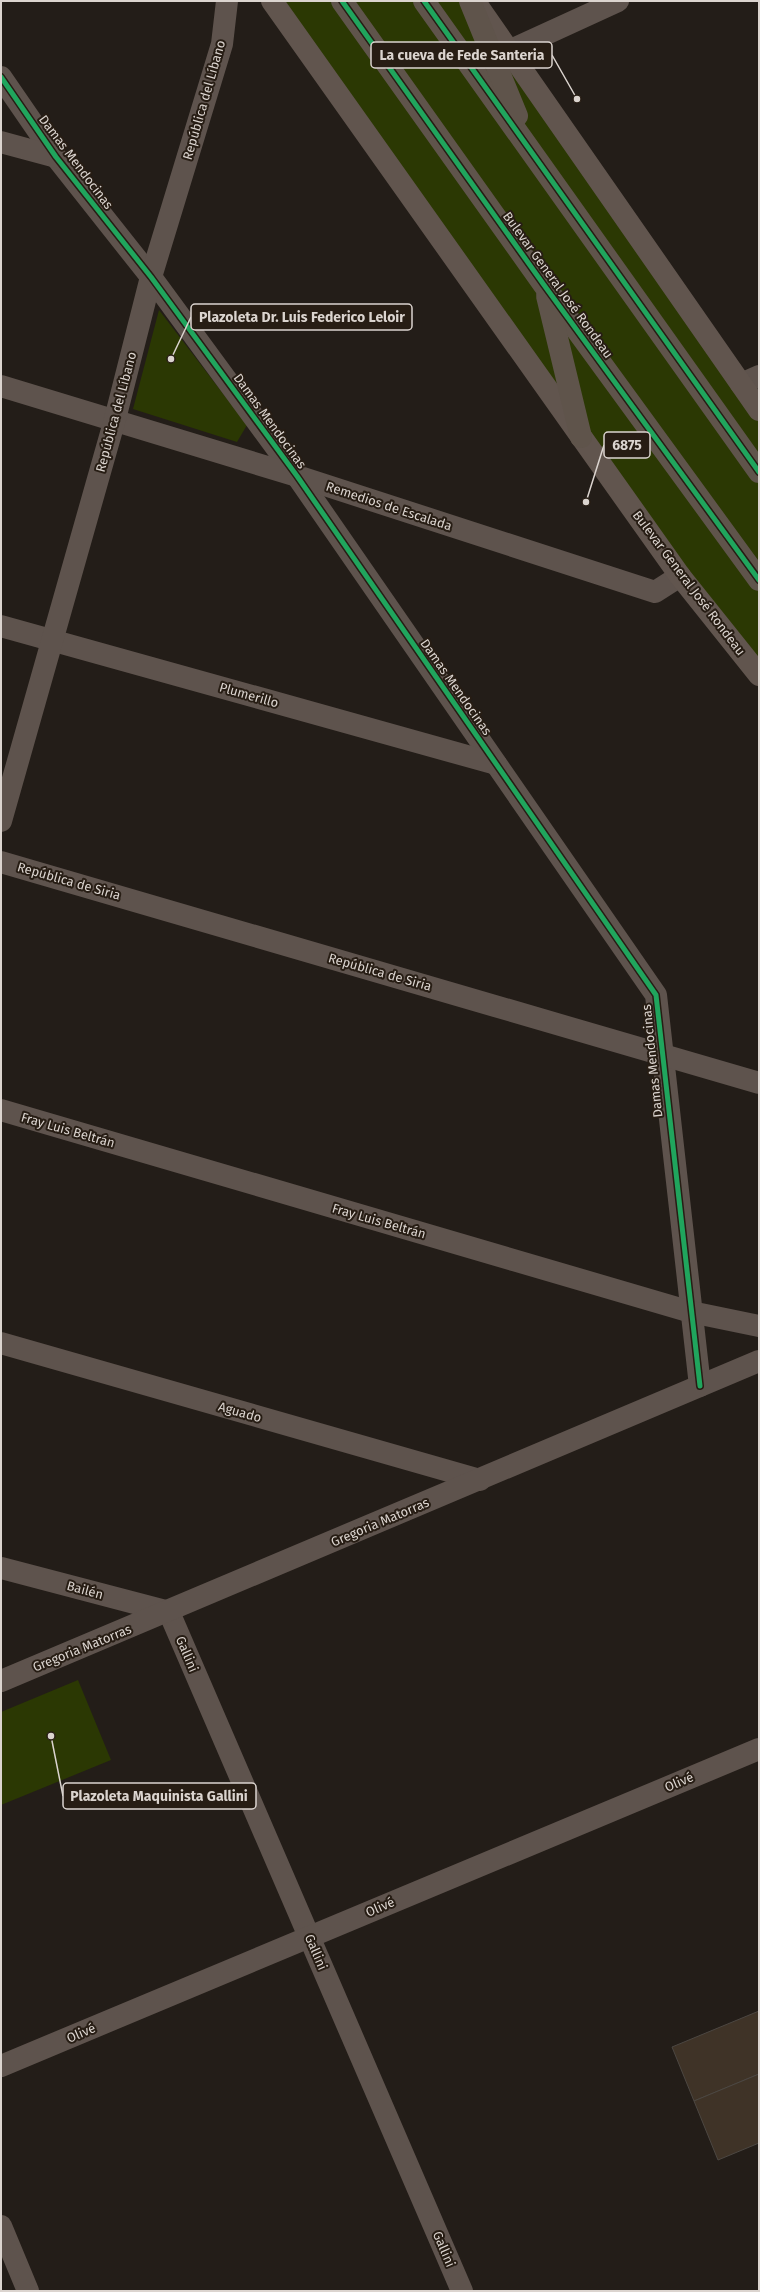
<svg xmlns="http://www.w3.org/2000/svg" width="760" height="2292" viewBox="0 0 760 2292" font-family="'Fira Sans',sans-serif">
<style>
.green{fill:#2b3803}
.building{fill:#3f3327;stroke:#4c4742}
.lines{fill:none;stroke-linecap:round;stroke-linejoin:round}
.minor{stroke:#5e534d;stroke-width:22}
.secondary{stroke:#61554e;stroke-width:22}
.primary{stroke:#5f544b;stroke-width:22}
.cycleway-casing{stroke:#271d14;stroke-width:8}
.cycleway{stroke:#20a55d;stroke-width:5}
.labels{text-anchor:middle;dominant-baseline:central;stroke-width:4;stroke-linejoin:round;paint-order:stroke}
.street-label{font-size:13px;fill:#dbd4cf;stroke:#271d14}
.leader{fill:none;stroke:#dbd4cf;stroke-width:1.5}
.callout-dot{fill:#dbd4cf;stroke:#271d14;stroke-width:1.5}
.callout{fill:#271d14;stroke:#dbd4cf;stroke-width:1.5}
.callout-label{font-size:14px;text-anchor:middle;font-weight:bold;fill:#dbd4cf}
</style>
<rect width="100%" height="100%" fill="#231d18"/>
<g class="green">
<path d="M272 1H474L759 410V675Z"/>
<path d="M159 310 247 425 237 442 133 409Z"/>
<path d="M78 1680 111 1760 1 1805V1712Z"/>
</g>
<g class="building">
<path d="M759 2011V2074L694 2101 672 2047Z"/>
<path d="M759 2074V2143L718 2160 694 2101Z"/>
</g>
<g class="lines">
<g class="minor">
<path d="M509 51 618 1"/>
<path d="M1 77 56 157 151 277 297 476 656 995 700 1386"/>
<path d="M1 142 56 157"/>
<path d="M741 384 759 376"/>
<path d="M1 386 297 476 655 592 680 576"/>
<path d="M1 626 496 764"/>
<path d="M1 821 115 419 151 277 222 44 227 1"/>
<path d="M1 862 759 1083"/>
<path d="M1 1110 691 1312 759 1326"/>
<path d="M1 1343 480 1480"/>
<path d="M1 1568 169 1612 462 2291"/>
<path d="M1 1681 759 1361"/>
<path d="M1 2066 759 1749"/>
<path d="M1 2226 28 2291"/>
</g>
<g class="secondary">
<path d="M272 1 680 576 759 675"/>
<path d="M475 2 759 410"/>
</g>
<g class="primary">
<path d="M342 1 544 285 759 580"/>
<path d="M424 1 759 472"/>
<path d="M470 1 517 116"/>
<path d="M547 296 581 437"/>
</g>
<g class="cycleway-casing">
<g id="cycleway">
<path d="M342 1 544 285 759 580"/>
<path d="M424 1 759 472"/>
<path d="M1 77 56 157 151 277 297 476 656 995 700 1386"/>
</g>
</g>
<use href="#cycleway" class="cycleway"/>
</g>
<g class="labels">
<g class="street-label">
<text transform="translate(204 100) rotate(-74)">República del Líbano</text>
<text transform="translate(76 162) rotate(53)">Damas Mendocinas</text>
<text transform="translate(558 285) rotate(54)">Bulevar General José Rondeau</text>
<text transform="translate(116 412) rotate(-75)">República del Líbano</text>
<text transform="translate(270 421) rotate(54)">Damas Mendocinas</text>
<text transform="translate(389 506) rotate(18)">Remedios de Escalada</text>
<text transform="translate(689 583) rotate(53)">Bulevar General José Rondeau</text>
<text transform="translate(456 687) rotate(55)">Damas Mendocinas</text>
<text transform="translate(249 695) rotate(16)">Plumerillo</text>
<text transform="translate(69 881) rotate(16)">República de Siria</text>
<text transform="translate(380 972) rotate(16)">República de Siria</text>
<text transform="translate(652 1061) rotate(-96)">Damas Mendocinas</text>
<text transform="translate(68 1130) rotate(16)">Fray Luis Beltrán</text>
<text transform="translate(379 1221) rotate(16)">Fray Luis Beltrán</text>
<text transform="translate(240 1412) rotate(16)">Aguado</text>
<text transform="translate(380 1522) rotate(-23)">Gregoria Matorras</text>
<text transform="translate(85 1590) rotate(15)">Bailén</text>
<text transform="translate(82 1648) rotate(-22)">Gregoria Matorras</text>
<text transform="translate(187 1654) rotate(67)">Gallini</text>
<text transform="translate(679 1782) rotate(-23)">Olivé</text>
<text transform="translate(380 1907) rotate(-23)">Olivé</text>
<text transform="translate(316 1952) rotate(67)">Gallini</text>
<text transform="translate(81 2033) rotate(-23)">Olivé</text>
<text transform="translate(444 2249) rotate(67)">Gallini</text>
</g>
</g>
<path class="leader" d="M577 99L552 55M171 359L191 317M586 502L604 445M51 1736L63 1796"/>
<g class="callout-dot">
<circle cx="577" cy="99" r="4"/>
<circle cx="171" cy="359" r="4"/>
<circle cx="586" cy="502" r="4"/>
<circle cx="51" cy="1736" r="4"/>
</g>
<g class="callout">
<rect x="371" y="42" width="181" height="26" rx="4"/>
<rect x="191" y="304" width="221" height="26" rx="4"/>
<rect x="604" y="432" width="46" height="26" rx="4"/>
<rect x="63" y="1783" width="193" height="26" rx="4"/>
</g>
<g class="callout-label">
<text x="462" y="60">La cueva de Fede Santeria</text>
<text x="302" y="322">Plazoleta Dr. Luis Federico Leloir</text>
<text x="627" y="450">6875</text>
<text x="159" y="1801">Plazoleta Maquinista Gallini</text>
</g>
<rect width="760" height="2292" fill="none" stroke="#dbd4cf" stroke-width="4"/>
</svg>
